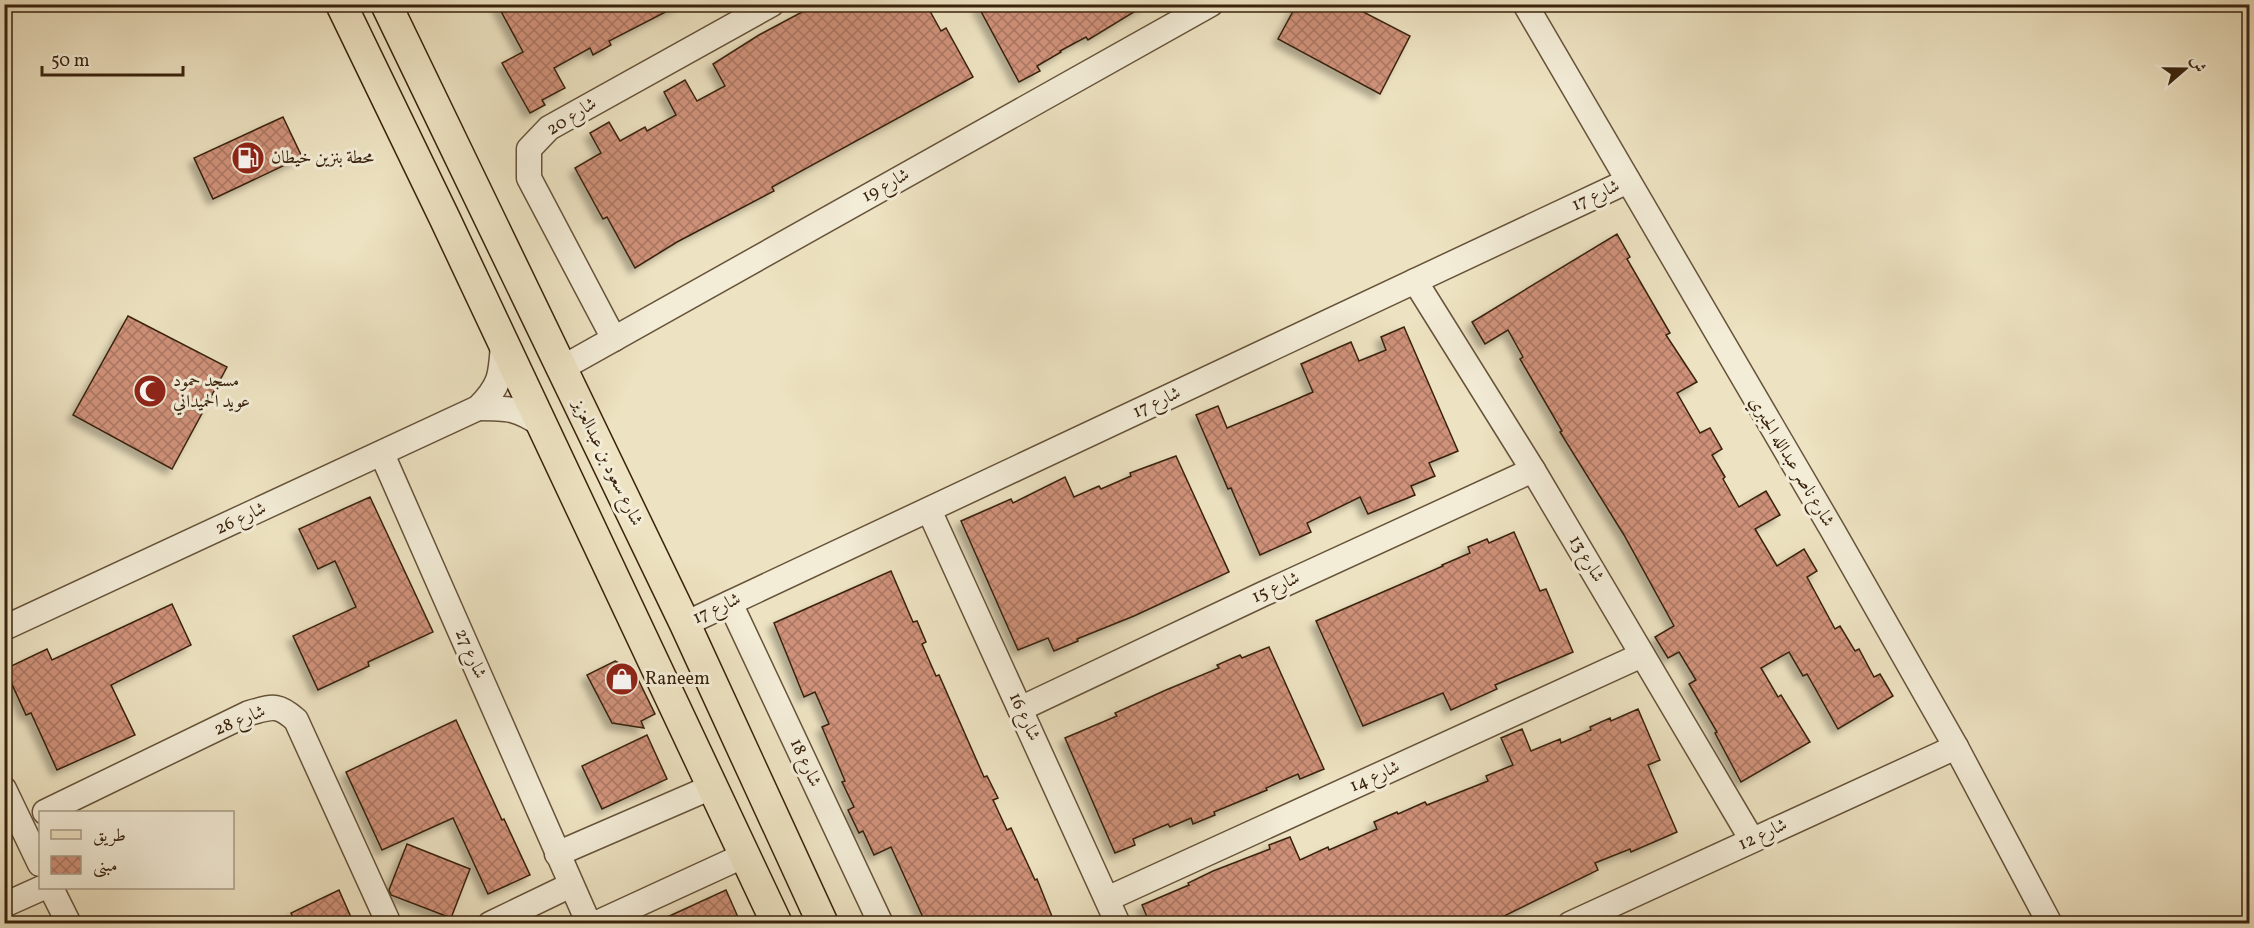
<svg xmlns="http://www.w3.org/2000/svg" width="2254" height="928" viewBox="0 0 2254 928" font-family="Vollkorn,Amiri,serif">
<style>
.building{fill:url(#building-cross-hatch);stroke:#39230d;stroke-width:1.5;filter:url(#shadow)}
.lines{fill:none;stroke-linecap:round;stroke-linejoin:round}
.minor-casing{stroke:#66533a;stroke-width:27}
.major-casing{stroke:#39230d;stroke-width:33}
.minor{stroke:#f3ecd7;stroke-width:24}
.major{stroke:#ede2c1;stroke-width:30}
.labels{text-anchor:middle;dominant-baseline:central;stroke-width:6;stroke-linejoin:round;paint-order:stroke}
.street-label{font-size:18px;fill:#39230d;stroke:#f3ecd7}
.poi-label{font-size:18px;fill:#39230d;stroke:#f3ecd7;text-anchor:start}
</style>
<defs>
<pattern id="building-cross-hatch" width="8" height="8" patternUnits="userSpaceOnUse" patternTransform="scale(1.5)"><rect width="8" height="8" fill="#cf9179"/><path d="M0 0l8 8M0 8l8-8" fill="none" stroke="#a97662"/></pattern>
<filter id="shadow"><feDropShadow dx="-5.5" dy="5.5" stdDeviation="3" flood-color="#0004"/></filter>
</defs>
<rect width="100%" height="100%" fill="#ede2c1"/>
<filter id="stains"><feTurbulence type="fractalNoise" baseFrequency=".00333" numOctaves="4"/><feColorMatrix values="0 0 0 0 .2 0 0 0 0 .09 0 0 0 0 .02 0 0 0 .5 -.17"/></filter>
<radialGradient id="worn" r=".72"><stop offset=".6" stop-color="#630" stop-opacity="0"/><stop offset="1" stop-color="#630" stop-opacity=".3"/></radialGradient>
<g class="building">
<path d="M497 4H681L609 41 611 45 593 55 590 48 554 68 565 88 542 100 545 105 530 113 502 63 523 52Z"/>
<path d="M817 4H926L941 31 946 28 973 77 772 187 774 191 677 242 635 268 607 217 603 219 575 168 601 153 590 133 609 122 620 141 645 127 647 131 676 115 664 92 685 80 697 101 725 86 713 64 759 35Z"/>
<path d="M977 4H1147L1088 40 1086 37 1060 51 1061 52 1037 66 1040 71 1019 82Z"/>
<path d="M1297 4H1348L1410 36 1380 94 1278 39Z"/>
<path d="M283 117 302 157 213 199 194 158Z"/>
<path d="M1617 234 1630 257 1627 259 1670 333 1666 335 1697 382 1677 393 1700 433 1710 428 1722 449 1712 455 1725 477 1723 479 1739 507 1766 491 1780 515 1755 529 1777 566 1804 549 1817 571 1807 577 1835 629 1840 626 1855 651 1859 649 1874 677 1880 674 1893 696 1838 729 1807 674 1803 676 1789 652 1761 668 1778 697 1781 695 1810 742 1741 782 1715 733 1717 732 1689 684 1696 680 1679 652 1668 658 1655 637 1674 626 1624 535 1560 432 1562 431 1520 359 1523 357 1508 330 1485 344 1472 322Z"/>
<path d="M128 316 227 367 172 469 73 415Z"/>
<path d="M1404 327 1458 451 1429 463 1435 476 1411 486 1415 495 1368 514 1360 497 1307 523 1311 532 1260 555 1231 488 1228 489 1196 415 1218 406 1227 428 1283 405 1313 392 1301 364 1351 342 1359 361 1386 350 1381 337Z"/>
<path d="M1176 456 1229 572 1134 616 1077 639 1078 641 1054 651 1048 638 1018 650 961 521 1011 499 1013 503 1065 477 1074 497 1099 486 1101 489 1131 476 1130 473Z"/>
<path d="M370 497 433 632 368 662 369 666 318 690 293 636 356 607 335 561 318 569 299 529Z"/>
<path d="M1514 532 1540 591 1546 589 1573 652 1495 685 1497 689 1451 710 1443 693 1363 726 1316 621 1443 566 1442 565 1470 553 1468 547 1487 539 1489 543Z"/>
<path d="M891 571 913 622 917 621 926 642 922 644 936 676 939 675 984 777 987 776 998 798 993 800 1007 830 1011 828 1035 880 1037 879 1055 924H926L891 847 874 855 863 831 859 833 848 810 854 807 842 782 845 781 822 727 829 724 815 692 804 697 774 623Z"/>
<path d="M172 604 191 645 111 685 135 735 57 770 31 713 26 715 5 669 47 649 52 660Z"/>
<path d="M1269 647 1324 769 1300 779 1298 774 1266 788 1267 790 1214 812 1215 815 1193 824 1191 818 1170 827 1168 824 1133 839 1135 845 1115 853 1065 738 1117 716 1115 713 1166 690 1219 668 1217 665 1240 655 1242 658Z"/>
<path d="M615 661 634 671 655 714 641 721 644 728 612 723 587 675Z"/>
<path d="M1638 709 1660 760 1648 765 1677 832 1631 852 1630 849 1595 863 1598 870 1504 916 1508 924H1150L1142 905 1189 885 1188 883 1213 871 1270 849 1269 845 1290 837 1300 860 1328 847 1329 850 1377 829 1374 822 1397 812 1398 814 1425 802 1427 805 1488 781 1486 776 1513 765 1501 738 1522 729 1531 751 1560 739 1561 743 1591 730 1590 727 1610 718 1611 721Z"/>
<path d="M456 720 502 820 504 819 530 875 488 894 453 818 382 850 346 772Z"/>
<path d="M647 735 667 779 602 809 582 766Z"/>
<path d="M407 844 470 869 451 918 391 895 389 890Z"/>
<path d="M339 890 354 924H296L291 913Z"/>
<path d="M726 890 741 924H652Z"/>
</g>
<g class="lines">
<g class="minor-casing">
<g id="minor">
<path d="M1525 4 1833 531 1956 747 2050 924"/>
<path d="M1415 281 1533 470 1752 840"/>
<path d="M614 339 529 178V149L549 128 772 4"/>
<path d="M562 368 1211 4"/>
<path d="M478 408C508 408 517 408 542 425"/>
<path d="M382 454 589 924"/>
<path d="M929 510 1118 924"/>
<path d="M730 603 881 924"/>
<path d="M685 624 1628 181"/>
<path d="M4 628 478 408C501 385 501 375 503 343"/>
<path d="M1020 709 1263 594 1533 470"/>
<path d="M4 789 40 864"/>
<path d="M45 812 249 713C272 707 277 703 296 720L389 924"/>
<path d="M557 854 714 786"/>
<path d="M51 888 69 924"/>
<path d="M1107 899 1642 655"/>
<path d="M4 905 42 888"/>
<path d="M490 924 571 885"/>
<path d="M595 924 745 855"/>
<path d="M1570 924 1956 747"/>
</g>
</g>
<g class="major-casing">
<g id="major">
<path d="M341 4 445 219 777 924"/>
<path d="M386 4 685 624 823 924"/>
</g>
</g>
<use href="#minor" class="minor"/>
<use href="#major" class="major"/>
</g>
<defs>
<g id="fuel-disc" transform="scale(1.725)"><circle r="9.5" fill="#8f2418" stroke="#f3ecd7"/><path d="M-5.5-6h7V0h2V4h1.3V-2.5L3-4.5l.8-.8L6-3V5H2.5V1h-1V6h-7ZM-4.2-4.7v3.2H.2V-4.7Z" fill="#fff"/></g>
<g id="mosque-disc" transform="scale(1.725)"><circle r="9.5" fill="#8f2418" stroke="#f3ecd7"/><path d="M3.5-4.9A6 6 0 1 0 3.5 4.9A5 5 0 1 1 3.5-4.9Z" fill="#fff"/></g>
<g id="shop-disc" transform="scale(1.725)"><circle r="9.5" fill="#8f2418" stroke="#f3ecd7"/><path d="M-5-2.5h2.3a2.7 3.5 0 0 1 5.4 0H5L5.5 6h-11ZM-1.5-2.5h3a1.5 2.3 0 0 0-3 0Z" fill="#fff"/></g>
</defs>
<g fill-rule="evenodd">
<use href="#fuel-disc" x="248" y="158"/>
<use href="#mosque-disc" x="150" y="391"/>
<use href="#shop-disc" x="622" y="679"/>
</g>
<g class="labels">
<g class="street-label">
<text transform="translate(572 117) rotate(-32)">شارع 20</text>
<text transform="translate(886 186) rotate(-29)">شارع 19</text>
<text transform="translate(1596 196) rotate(-25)">شارع 17</text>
<text transform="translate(1157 403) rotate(-25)">شارع 17</text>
<text transform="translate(1791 462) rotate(59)">شارع ناصر عبدالله الجبري</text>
<text transform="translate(607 463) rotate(64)">شارع سعود بن عبدالعزيز</text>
<text transform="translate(241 519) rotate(-25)">شارع 26</text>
<text transform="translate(1586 559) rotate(59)">شارع 13</text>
<text transform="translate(1276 588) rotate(-25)">شارع 15</text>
<text transform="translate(717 609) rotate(-25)">شارع 17</text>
<text transform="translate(470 654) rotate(66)">شارع 27</text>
<text transform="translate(1024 717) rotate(65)">شارع 16</text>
<text transform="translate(240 721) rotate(-22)">شارع 28</text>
<text transform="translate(805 763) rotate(65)">شارع 18</text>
<text transform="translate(1375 777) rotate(-24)">شارع 14</text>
<text transform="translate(1763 835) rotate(-25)">شارع 12</text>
</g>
<g class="poi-label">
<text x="271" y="158">محطة بنزين خيطان</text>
<text x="173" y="381">مسجد حمود<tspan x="173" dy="21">عويد الحميداني</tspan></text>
<text x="645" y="679">Raneem</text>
</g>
</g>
<rect width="2254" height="928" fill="none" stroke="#ede2c1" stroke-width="24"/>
<rect x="6" y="6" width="2242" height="916" fill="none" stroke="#39230d" stroke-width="3"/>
<rect x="12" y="12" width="2230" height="904" fill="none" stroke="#39230d" stroke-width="1.5"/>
<rect x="39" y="811" width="195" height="78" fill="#f3ecd7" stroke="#a99c86" stroke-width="1.5"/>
<rect x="51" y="830" width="30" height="9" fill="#ede2c1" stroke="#a99c86" stroke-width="1.5"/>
<text x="93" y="841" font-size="18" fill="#39230d">طريق</text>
<rect x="51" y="856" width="30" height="18" fill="url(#building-cross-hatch)" stroke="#a99c86" stroke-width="1.5"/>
<text x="93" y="871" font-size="18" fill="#39230d">مبنى</text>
<g transform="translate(2185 69) rotate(70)" stroke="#f3ecd7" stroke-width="4.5" paint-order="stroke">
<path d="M0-4.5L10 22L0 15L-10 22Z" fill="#39230d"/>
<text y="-9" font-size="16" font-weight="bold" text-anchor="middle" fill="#39230d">ش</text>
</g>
<path d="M42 66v9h141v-9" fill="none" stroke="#39230d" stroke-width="3"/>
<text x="51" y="66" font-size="18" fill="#39230d" stroke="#f3ecd7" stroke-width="4.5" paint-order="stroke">50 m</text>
<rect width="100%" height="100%" filter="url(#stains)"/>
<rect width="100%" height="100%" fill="url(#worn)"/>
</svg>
